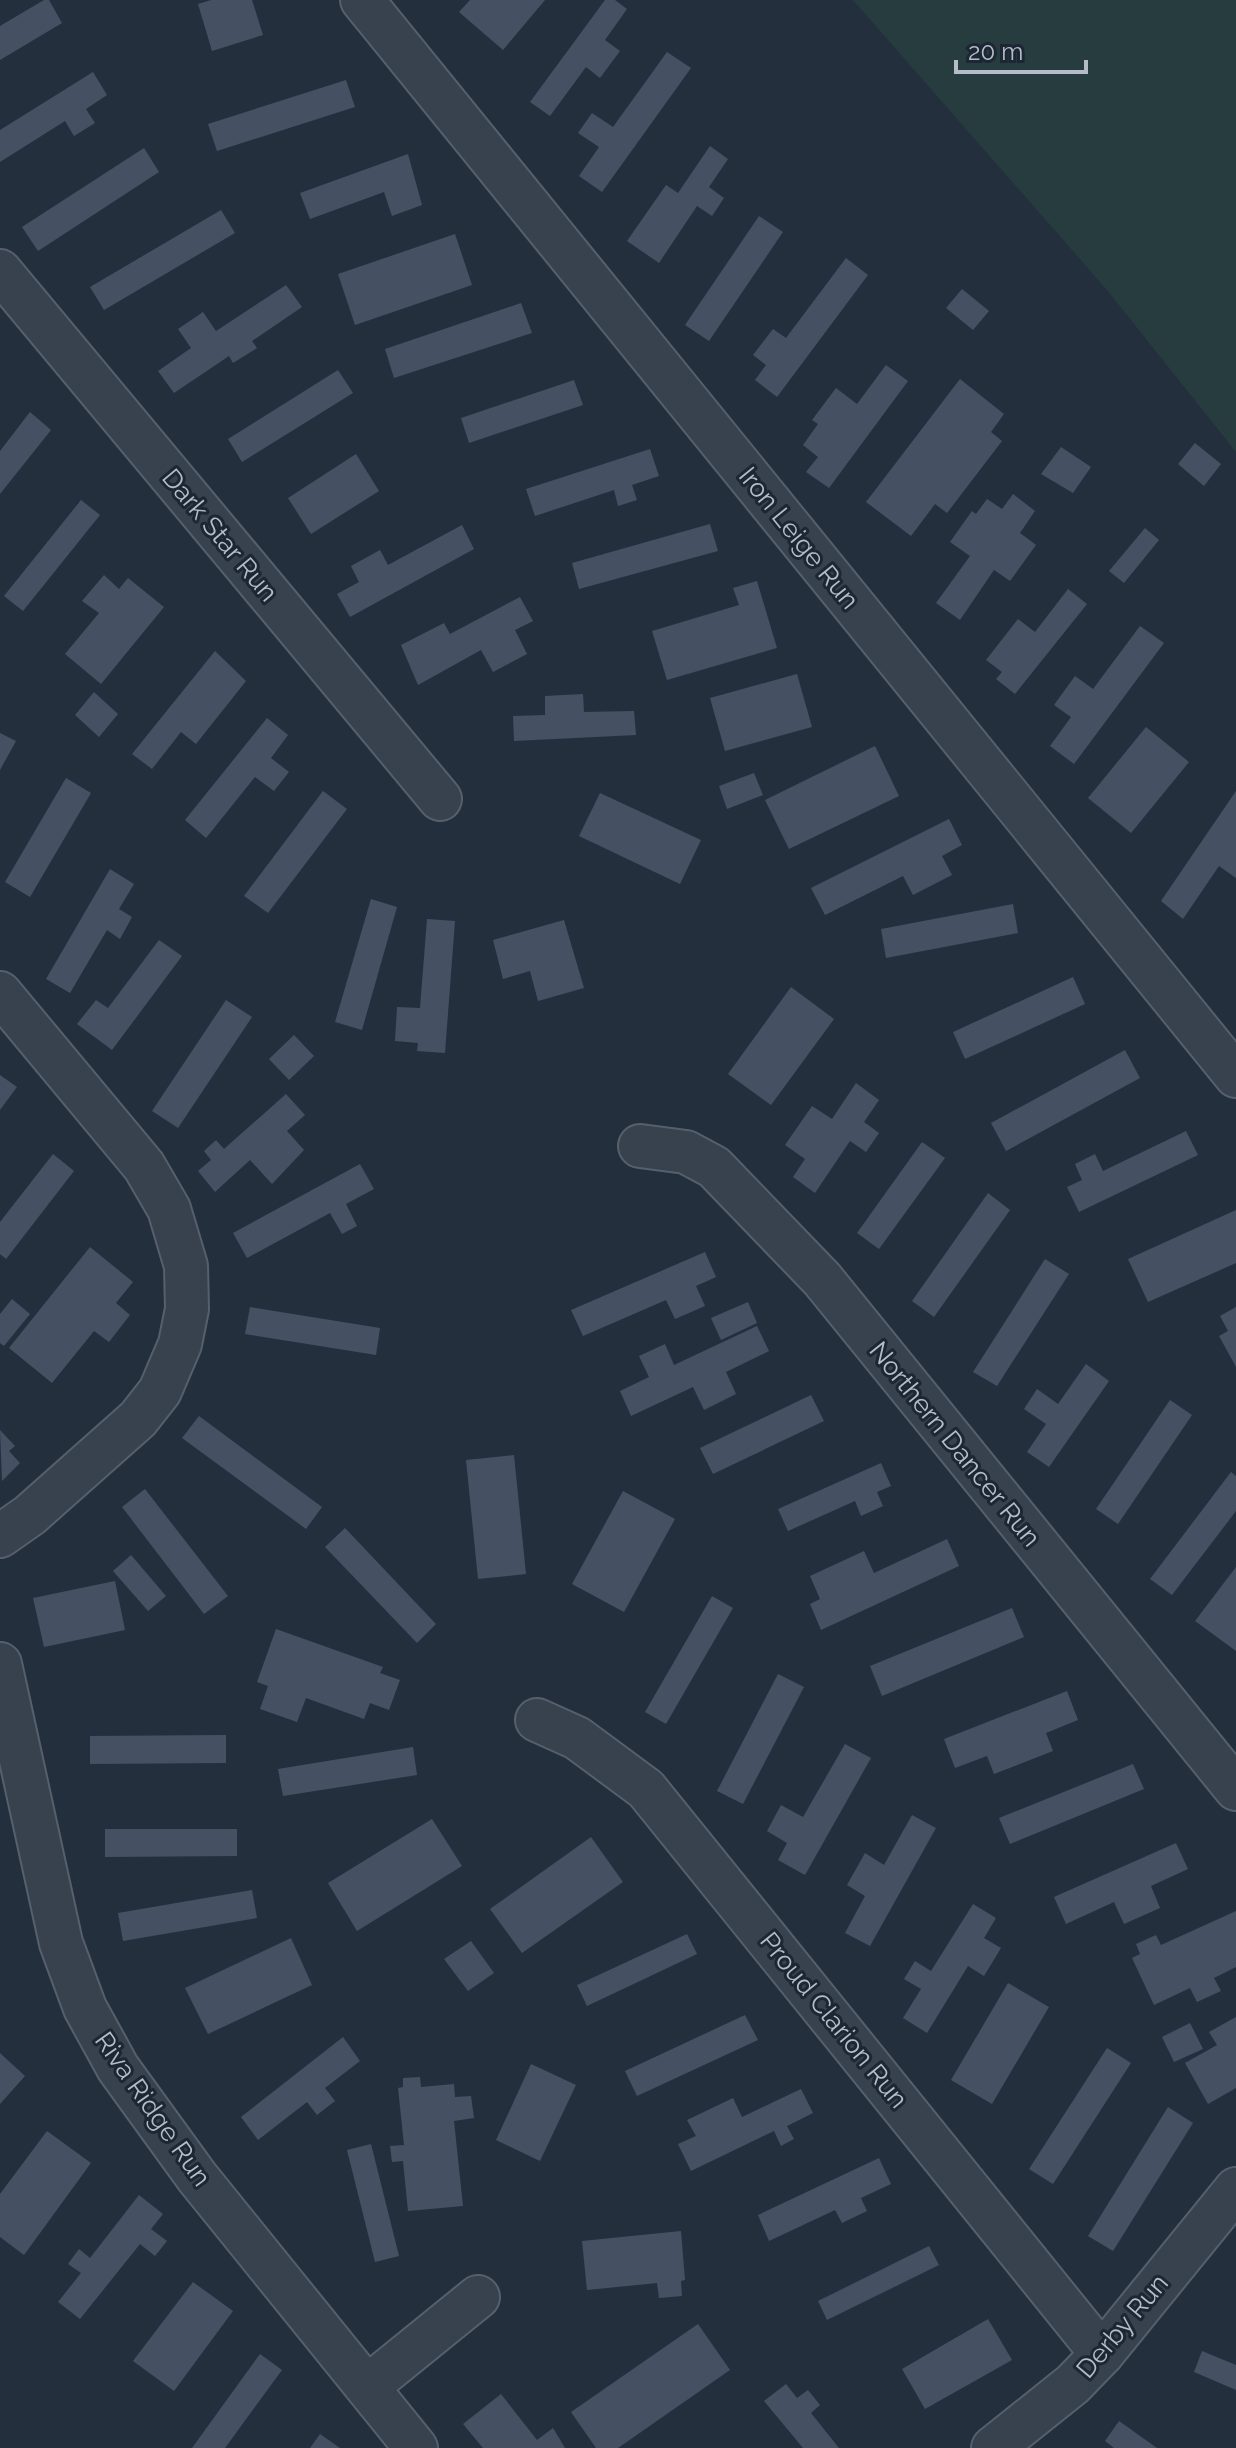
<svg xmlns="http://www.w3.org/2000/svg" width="1236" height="2448" viewBox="0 0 1236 2448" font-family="Raleway,sans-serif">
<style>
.green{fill:#263c3f}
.building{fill:#455162}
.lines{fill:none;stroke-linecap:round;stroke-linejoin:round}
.minor-casing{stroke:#565f6c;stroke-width:46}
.minor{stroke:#38414e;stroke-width:42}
.labels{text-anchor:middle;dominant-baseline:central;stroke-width:6;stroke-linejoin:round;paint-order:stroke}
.street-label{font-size:26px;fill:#b4bcc9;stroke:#1d2633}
</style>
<rect width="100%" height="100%" fill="#242f3e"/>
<path class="green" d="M853 0H1236V452L1107 290Z"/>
<g class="building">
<path d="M44 0H49L62 23 0 60V26Z"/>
<path d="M211 0H252L263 35 212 51 198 4Z"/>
<path d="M470 0H545L503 50 459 12Z"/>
<path d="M605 0H615L627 9 605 40 620 51 600 78 586 67 550 116 530 102Z"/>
<path d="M667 52 691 68 602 192 579 176 599 147 578 133 592 113 613 127Z"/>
<path d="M93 72 107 95 86 109 95 123 74 136 65 121 0 162V130Z"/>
<path d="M346 80 355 107 217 151 208 124Z"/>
<path d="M710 146 728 159 709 187 724 198 712 216 697 206 659 263 627 241 666 185 678 193Z"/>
<path d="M144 148 159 172 38 251 22 227Z"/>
<path d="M408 154 422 205 392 216 384 192 310 219 300 193Z"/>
<path d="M221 210 235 233 104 310 90 287Z"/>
<path d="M759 216 783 232 709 341 685 325Z"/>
<path d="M455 234 472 285 355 325 338 274Z"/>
<path d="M846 258 868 275 777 397 755 380 766 365 753 355 773 329 786 338Z"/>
<path d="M286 285 302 307 252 341 257 348 233 363 229 356 174 393 158 371 191 348 178 329 203 312 216 331Z"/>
<path d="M962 289 989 311 973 330 946 308Z"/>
<path d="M521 303 532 333 394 378 385 349Z"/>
<path d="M886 365 908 381 829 488 806 472 818 457 803 445 818 424 812 420 836 388 857 404Z"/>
<path d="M338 370 353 393 242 462 228 439Z"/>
<path d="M960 379 1004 414 991 432 1002 441 947 513 935 504 911 536 866 502Z"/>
<path d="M574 380 583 405 469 443 461 418Z"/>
<path d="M30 412 51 430 0 494V451Z"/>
<path d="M1195 443 1221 464 1204 486 1178 464Z"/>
<path d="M1061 447 1091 467 1073 493 1041 474Z"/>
<path d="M650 449 659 476 632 485 637 500 618 506 614 490 535 516 526 489Z"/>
<path d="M356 454 379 491 311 534 288 498Z"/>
<path d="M1013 494 1035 511 1020 533 1036 545 1010 581 994 570 960 620 936 603 970 556 950 542 972 511 976 514 987 499 1002 509Z"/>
<path d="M81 500 100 515 23 611 4 596Z"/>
<path d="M710 524 718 551 579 589 572 563Z"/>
<path d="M462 525 474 549 350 617 337 594 359 582 351 566 380 550 388 565Z"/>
<path d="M1145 528 1159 540 1124 583 1109 571Z"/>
<path d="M104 575 119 589 128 578 164 607 101 684 65 654 99 613 82 601Z"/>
<path d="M757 581 777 648 667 680 652 631 739 605 733 588Z"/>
<path d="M1068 589 1087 604 1015 694 996 679 1002 672 986 660 1018 619 1035 632Z"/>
<path d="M520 597 533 621 515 630 527 654 493 672 481 650 418 685 401 645 444 623 450 634Z"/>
<path d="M1140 626 1164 643 1074 764 1050 746 1071 717 1054 705 1075 676 1093 689Z"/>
<path d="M215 651 246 681 196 744 181 732 152 769 132 754Z"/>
<path d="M797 674 812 727 725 751 710 698Z"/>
<path d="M94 692 118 714 99 737 75 715Z"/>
<path d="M583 694 584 712 634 711 636 735 514 741 513 716 545 715V696Z"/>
<path d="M267 718 288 735 271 758 289 772 274 791 255 777 206 838 185 820Z"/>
<path d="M1146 727 1189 762 1131 833 1088 798Z"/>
<path d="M0 733 16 741 0 770Z"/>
<path d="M875 746 899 796 789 849 765 800Z"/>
<path d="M754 773 763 795 727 809 719 786Z"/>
<path d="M66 778 91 793 30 897 5 882Z"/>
<path d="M323 791 347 809 268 913 244 896Z"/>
<path d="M1236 791V878L1219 866 1183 919 1161 901Z"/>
<path d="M600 793 701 840 680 884 579 836Z"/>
<path d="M949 819 962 845 942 856 952 875 913 895 903 876 825 915 811 888Z"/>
<path d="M110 869 134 884 119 909 132 917 120 939 107 930 70 993 46 979Z"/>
<path d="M371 899 397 907 362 1030 335 1022Z"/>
<path d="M1013 904 1018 933 886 958 881 929Z"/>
<path d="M427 919 455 921 445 1053 417 1051 418 1043 395 1041 397 1007 420 1008Z"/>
<path d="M564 920 584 988 538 1001 530 971 503 979 493 940Z"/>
<path d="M159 940 182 956 112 1050 77 1024 96 1000 108 1008Z"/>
<path d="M1073 977 1085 1004 965 1059 953 1032Z"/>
<path d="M791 987 834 1019 771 1105 728 1074Z"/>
<path d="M226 1000 252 1017 178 1128 152 1111Z"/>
<path d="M294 1035 314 1056 289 1080 269 1059Z"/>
<path d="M1125 1050 1140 1078 1006 1151 991 1123Z"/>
<path d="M0 1075 17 1087 0 1110Z"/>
<path d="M856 1083 879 1100 864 1122 879 1133 866 1152 850 1141 815 1193 793 1177 805 1159 785 1145 812 1106 832 1119Z"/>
<path d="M286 1094 305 1115 287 1131 304 1150 272 1184 250 1160 215 1192 198 1171 211 1160 204 1151 216 1140 224 1149Z"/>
<path d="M1186 1131 1198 1155 1079 1212 1067 1187 1082 1180 1075 1164 1095 1154 1103 1171Z"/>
<path d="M922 1142 945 1158 879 1249 857 1233Z"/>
<path d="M53 1154 74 1171 6 1259 0 1254V1222Z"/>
<path d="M360 1164 374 1189 346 1204 357 1226 342 1234 330 1213 247 1258 233 1233Z"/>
<path d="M988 1193 1010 1210 934 1317 912 1301Z"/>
<path d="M1236 1210V1263L1148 1302 1128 1259Z"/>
<path d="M90 1247 133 1282 116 1303 130 1315 109 1342 94 1331 52 1383 9 1348Z"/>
<path d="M705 1252 716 1277 696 1286 705 1306 675 1319 666 1300 583 1336 571 1310Z"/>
<path d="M1045 1259 1069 1274 997 1386 973 1372Z"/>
<path d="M12 1299 30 1314 4 1346 0 1343V1314Z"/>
<path d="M748 1302 757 1323 721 1340 711 1318Z"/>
<path d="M250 1307 380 1328 376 1355 245 1334Z"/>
<path d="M1236 1307V1367L1219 1336 1228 1331 1220 1316Z"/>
<path d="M757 1326 769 1351 726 1372 736 1394 704 1410 693 1387 631 1416 620 1391 649 1377 639 1356 665 1344 674 1365Z"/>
<path d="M1086 1364 1109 1381 1049 1467 1027 1452 1046 1424 1024 1409 1037 1389 1058 1404Z"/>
<path d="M811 1395 824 1421 713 1474 700 1448Z"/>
<path d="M1170 1400 1192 1415 1118 1524 1096 1509Z"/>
<path d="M199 1416 322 1507 306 1529 182 1438Z"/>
<path d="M0 1430 15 1446 9 1451 20 1463 2 1481Z"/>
<path d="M514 1455 526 1574 478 1579 466 1460Z"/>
<path d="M881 1463 891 1486 877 1492 883 1506 861 1516 855 1501 788 1531 778 1509Z"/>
<path d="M1231 1472 1236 1476V1511L1172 1595 1150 1579Z"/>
<path d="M145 1489 228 1596 204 1614 122 1507Z"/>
<path d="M623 1491 675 1519 624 1612 572 1584Z"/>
<path d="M345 1528 436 1624 417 1643 325 1547Z"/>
<path d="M947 1539 959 1566 821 1630 810 1604 820 1599 810 1576 864 1551 874 1573Z"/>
<path d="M131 1555 166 1596 148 1611 113 1571Z"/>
<path d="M1236 1567V1651L1195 1621Z"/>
<path d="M115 1581 125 1630 44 1647 33 1598Z"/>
<path d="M712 1596 733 1608 666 1724 645 1712Z"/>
<path d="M1012 1608 1024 1637 882 1696 870 1666Z"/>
<path d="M276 1629 383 1667 380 1673 400 1680 389 1710 370 1703 364 1719 306 1698 297 1722 260 1709 268 1686 257 1682Z"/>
<path d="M778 1674 804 1687 743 1804 717 1791Z"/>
<path d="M1067 1691 1078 1720 1046 1733 1053 1751 994 1774 987 1756 955 1768 944 1739Z"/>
<path d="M226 1735V1763L90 1764V1736Z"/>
<path d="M845 1744 871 1758 805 1875 778 1860 787 1843 767 1831 781 1805 803 1817Z"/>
<path d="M413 1747 417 1775 283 1796 278 1769Z"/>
<path d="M1133 1764 1144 1789 1010 1844 999 1818Z"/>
<path d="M912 1815 936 1828 870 1946 845 1933 865 1896 847 1885 865 1853 884 1865Z"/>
<path d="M432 1819 462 1866 357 1931 328 1883Z"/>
<path d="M105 1829H237V1856L105 1857Z"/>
<path d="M591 1837 623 1882 522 1953 490 1909Z"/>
<path d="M1176 1843 1188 1869 1151 1886 1160 1908 1124 1924 1114 1902 1066 1924 1054 1897Z"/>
<path d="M252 1890 257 1918 123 1941 118 1913Z"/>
<path d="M973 1904 996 1918 984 1938 1001 1948 984 1976 968 1966 927 2033 903 2018 921 1989 904 1979 915 1961 931 1971Z"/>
<path d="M1236 1911V1967L1214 1978 1221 1991 1197 2002 1190 1988 1154 2005 1132 1958 1140 1954 1136 1944 1156 1935 1161 1945Z"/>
<path d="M687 1934 697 1954 587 2006 577 1985Z"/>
<path d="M291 1938 312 1985 208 2034 185 1988Z"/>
<path d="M471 1941 494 1973 468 1991 444 1959Z"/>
<path d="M1008 1983 1049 2007 992 2104 951 2080Z"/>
<path d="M745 2015 758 2040 637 2096 625 2071Z"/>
<path d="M1236 2017V2088L1208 2104 1185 2063 1217 2045 1209 2032Z"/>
<path d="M1190 2023 1203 2049 1174 2062 1162 2037Z"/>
<path d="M343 2037 360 2061 325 2088 335 2101 317 2115 307 2102 258 2140 241 2117Z"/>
<path d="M1107 2048 1131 2063 1053 2184 1029 2169Z"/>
<path d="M0 2053 25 2076 0 2104Z"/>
<path d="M531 2064 576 2085 540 2161 496 2140Z"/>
<path d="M420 2077 421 2087 454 2084 455 2097 471 2096 474 2118 454 2121 463 2206 408 2211 403 2161 392 2162 390 2146 404 2145 398 2088 403 2087V2078Z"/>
<path d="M801 2089 813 2113 787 2126 794 2139 781 2146 774 2131 691 2171 678 2144 696 2136 687 2120 733 2098 742 2117Z"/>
<path d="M1168 2107 1193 2123 1113 2251 1088 2236Z"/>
<path d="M47 2131 91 2163 24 2255 0 2237V2194Z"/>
<path d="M371 2144 399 2256 375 2262 347 2150Z"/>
<path d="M879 2158 891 2184 861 2198 867 2211 842 2223 835 2210 769 2241 758 2215Z"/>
<path d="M139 2195 163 2214 151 2229 167 2241 155 2256 140 2244 80 2319 58 2302 81 2273 68 2264 79 2249 90 2258Z"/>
<path d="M681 2231 685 2280 681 2281 682 2296 659 2298 657 2283 587 2290 582 2241Z"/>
<path d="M929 2246 939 2265 827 2320 818 2301Z"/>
<path d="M193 2282 233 2311 174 2391 133 2361Z"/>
<path d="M988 2319 1012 2360 925 2409 902 2369Z"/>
<path d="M698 2324 730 2370 618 2448H596L571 2412Z"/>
<path d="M1202 2351 1236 2365V2390L1194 2372Z"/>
<path d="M260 2354 282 2370 225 2448H192Z"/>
<path d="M786 2384 797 2398 808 2390 820 2405 811 2413 839 2448H803L764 2401Z"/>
<path d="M501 2394 537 2440 553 2428 565 2448H483L463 2424Z"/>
<path d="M1119 2421 1157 2448H1114L1105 2441Z"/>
<path d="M320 2434 340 2448H310Z"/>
</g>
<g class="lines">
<g class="minor-casing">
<g id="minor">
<path d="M362 0 1236 1076"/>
<path d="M0 271 440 799"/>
<path d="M0 993 144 1166 169 1209 186 1266 187 1309 180 1344 160 1391 138 1419 30 1515 0 1536"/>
<path d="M640 1146 686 1152 714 1167 822 1279 1236 1789"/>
<path d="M0 1664 61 1943 85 2008 118 2068 197 2177 416 2448"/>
<path d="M537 1720 577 1738 646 1789 1102 2354"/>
<path d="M367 2387 478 2297"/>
<path d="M993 2448 1073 2384 1102 2354 1236 2189"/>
</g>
</g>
<use href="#minor" class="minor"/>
</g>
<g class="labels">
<g class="street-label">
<text transform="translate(220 535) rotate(50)">Dark Star Run</text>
<text transform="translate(799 538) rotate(51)">Iron Leige Run</text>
<text transform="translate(955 1444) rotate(51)">Northern Dancer Run</text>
<text transform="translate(834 2020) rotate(51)">Proud Clarion Run</text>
<text transform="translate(153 2109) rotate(55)">Riva Ridge Run</text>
<text transform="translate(1122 2326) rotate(-50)">Derby Run</text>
</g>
</g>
<path d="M956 60v12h130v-12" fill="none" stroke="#b4bcc9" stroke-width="4"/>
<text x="968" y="60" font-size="24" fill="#b4bcc9" stroke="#1d2633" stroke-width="6" paint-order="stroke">20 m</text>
</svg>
